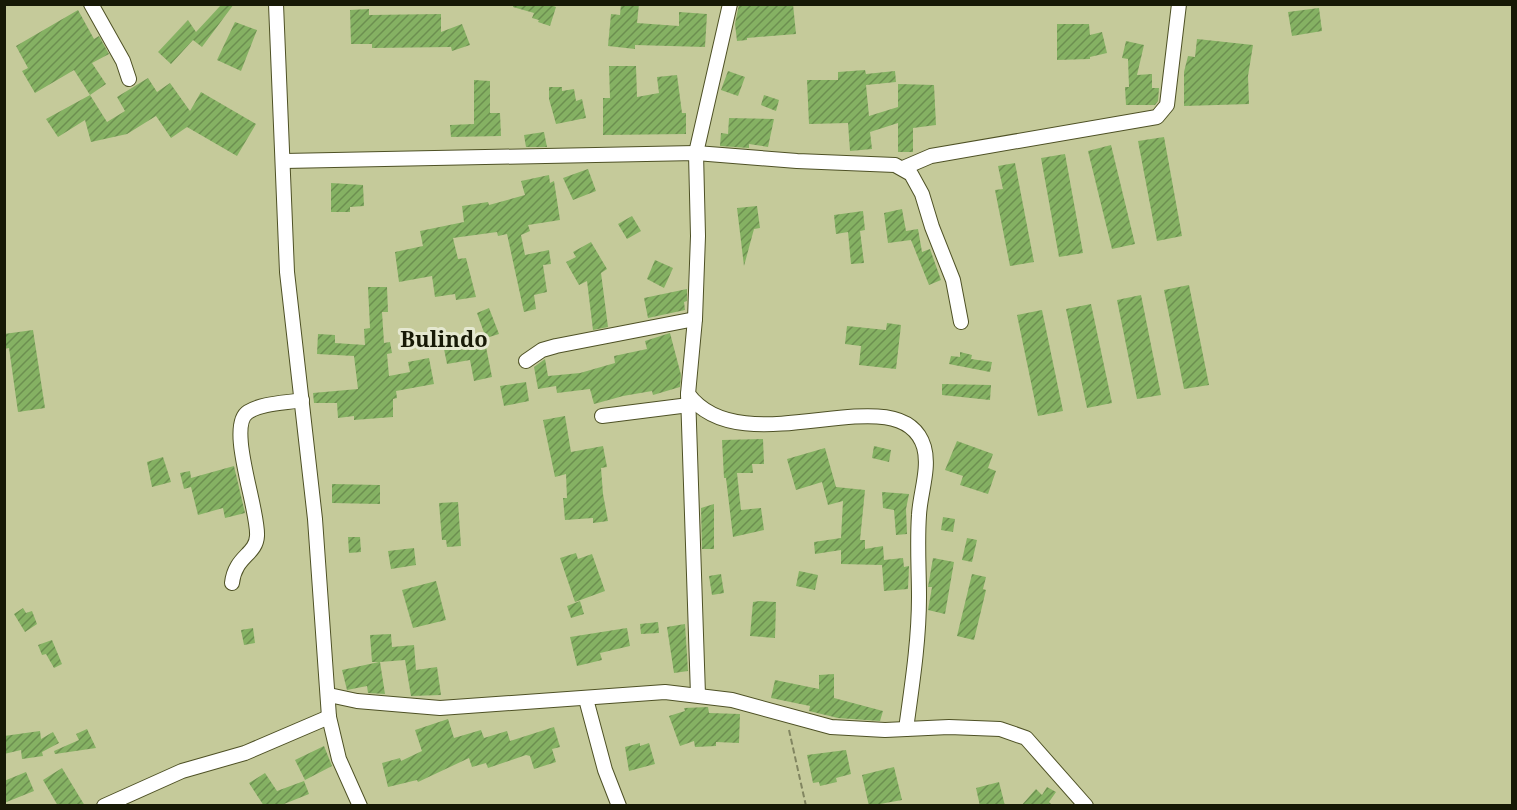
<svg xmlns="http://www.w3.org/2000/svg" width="1517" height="810" viewBox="0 0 1517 810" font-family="'Noto Serif',serif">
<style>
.building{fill:url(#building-hatch)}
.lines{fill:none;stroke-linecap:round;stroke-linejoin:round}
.minor-casing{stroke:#4e5125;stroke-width:16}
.path{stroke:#828661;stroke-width:2;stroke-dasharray:6 3;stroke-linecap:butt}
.minor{stroke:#fff;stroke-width:14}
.labels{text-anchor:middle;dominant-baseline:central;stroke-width:6;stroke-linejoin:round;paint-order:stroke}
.quarter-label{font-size:22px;font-weight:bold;fill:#171906;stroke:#e5e8d0}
</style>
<defs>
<pattern id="building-hatch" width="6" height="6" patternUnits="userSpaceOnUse" patternTransform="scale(1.5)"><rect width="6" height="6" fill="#85b163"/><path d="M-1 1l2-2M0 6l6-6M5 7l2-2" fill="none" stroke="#6c8f50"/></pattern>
</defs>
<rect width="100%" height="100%" fill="#c5ca9a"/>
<g class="building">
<path d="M222 4H234L202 47 193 40 171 64 158 52 188 20 196 32Z"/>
<path d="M513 4H548L556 7 550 26 538 22 539 20 532 18 534 13 513 7Z"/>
<path d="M621 4H639L637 23 679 26V12L707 14 705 47 635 45V49L608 46 611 14 620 15Z"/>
<path d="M739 4H793L796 34 747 38V40L737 41 735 24Z"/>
<path d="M1319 8 1322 31 1292 36 1288 12Z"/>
<path d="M369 9V15L441 14V32L462 24 470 45 452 51 451 47 372 48V44H351L350 10Z"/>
<path d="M78 10 94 39 99 36 109 54 92 63 106 84 90 95 74 70 35 93 22 71 28 68 16 46Z"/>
<path d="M235 22 257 30 241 71 217 60Z"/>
<path d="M1057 24H1089L1090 35 1102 32 1107 53 1090 57V59L1057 60Z"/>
<path d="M1197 39 1253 45 1248 76 1249 104 1184 106V72L1188 56 1195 57Z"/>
<path d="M1126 41 1144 45 1137 75 1152 74V88H1159L1158 101 1155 105H1126L1125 87H1129L1128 59 1122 58Z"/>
<path d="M609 66H636L637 97 659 93 657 77 677 75 682 113H686V134L603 135V98H610Z"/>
<path d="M865 70 866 74 895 71 896 82 866 85 869 116 898 107V84L934 85 936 125 913 128V152H898V123L870 132 872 149 850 151 848 123 809 124 807 80H838V72Z"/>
<path d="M728 71 745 77 738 96 721 90Z"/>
<path d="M148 78 157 92 170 83 190 111 201 92 256 124 237 156 187 127 171 138 156 116 127 134 91 142 85 120 58 137 46 119 90 95 107 122 125 111 117 97Z"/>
<path d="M474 80 490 81V113H500L501 136 451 137 450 125 474 124Z"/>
<path d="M549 87H562V91L574 89 576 101 582 99 586 118 556 124 549 99Z"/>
<path d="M764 95 779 100 776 111 761 105Z"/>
<path d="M729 118 774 119 768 147 749 144V148L720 146 721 133 728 134Z"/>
<path d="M544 132 547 147H526L524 135Z"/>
<path d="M1164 137 1182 236 1157 241 1138 141Z"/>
<path d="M1111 145 1135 244 1112 249 1088 151Z"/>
<path d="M1065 154 1083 253 1059 257 1041 158Z"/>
<path d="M1015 163 1034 262 1010 266 995 190 1003 189 998 166Z"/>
<path d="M588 169 596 191 573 200 563 178Z"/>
<path d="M549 175 550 183 554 181 560 220 528 225 530 231 521 235 525 255 549 250 551 264 543 265 547 292 534 295 536 309 524 312 507 234 498 236 497 232 453 238 458 259 466 258 476 297 456 300 455 294 435 297 432 276 399 282 395 252 423 246 420 231 464 222 462 206 488 202 489 205 525 195 521 181Z"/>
<path d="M331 183 363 185 364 206 350 207V212H331Z"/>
<path d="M757 206 760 228 754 229 744 266 737 208Z"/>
<path d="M902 209 906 231 918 229 922 252 930 249 941 280 929 285 911 240 888 243 884 213Z"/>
<path d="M863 211 865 230 860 231 864 263 851 264 848 232 836 234 834 215Z"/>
<path d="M632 216 641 231 627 239 618 224Z"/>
<path d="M591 242 607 269 601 273 608 327 593 330 587 281 579 285 566 262 576 257 573 252Z"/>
<path d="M655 260 673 268 664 288 647 279Z"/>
<path d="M1189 285 1209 385 1184 389 1164 290Z"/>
<path d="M368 287H387L388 312H382L384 343 390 342 392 353 387 354 389 376 410 372 408 362 429 358 434 384 396 391 397 398 393 399V417L354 420V416L338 418 337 403H314L313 393 358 389 354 356 317 354 318 334 335 335V343L365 345 364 329 370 328Z"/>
<path d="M687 289V301L684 302 685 310 648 318 644 298Z"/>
<path d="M1141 295 1161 395 1137 399 1117 300Z"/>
<path d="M1091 304 1112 403 1087 408 1066 309Z"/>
<path d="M489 308 499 334 486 338 477 313Z"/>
<path d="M1042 310 1063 411 1038 416 1017 315Z"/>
<path d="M887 323 901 325 896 369 859 365 861 346 845 344 847 326 886 330Z"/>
<path d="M33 330 45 408 18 412 9 348 4 349V334Z"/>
<path d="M670 333 681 375 680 387 653 395 652 391 623 396 594 404 590 389 557 393 556 386 538 389 534 367 545 359 548 376 580 373 615 363 614 356 647 349 645 341Z"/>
<path d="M484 337 492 377 474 381 470 360 447 364 443 344Z"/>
<path d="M960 352 972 355 971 359 992 362 990 372 949 364 951 356 960 357Z"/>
<path d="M526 382 529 401 504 406 500 386Z"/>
<path d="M942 384 991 385 990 400 942 395Z"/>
<path d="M565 416 571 452 603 446 607 467 601 468 603 494 608 521 593 523V518L565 520 563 498H567L566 474 555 477 543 420Z"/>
<path d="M763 439 764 464H752L753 473H737L741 510 761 508 764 530 733 537 726 478H724L722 440Z"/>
<path d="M957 441 993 454 988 468 996 471 988 494 960 485 963 476 945 470Z"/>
<path d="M874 446 891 450 889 462 872 458Z"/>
<path d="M825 448 836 487 865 490 860 540H865V549L883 546 884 560 903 558 904 567 909 566 908 589 884 591 882 565 841 564V550L815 554 814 542 841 538 843 501 828 505 822 482 796 490 787 459Z"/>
<path d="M163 457 171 482 152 487 147 462Z"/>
<path d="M234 466 245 513 225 518 223 508 198 515 191 487 184 489 180 473 190 471 191 478Z"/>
<path d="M332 484 380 485V504L332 503Z"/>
<path d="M882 492 909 494 906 509 907 534 896 535 894 510 883 508Z"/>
<path d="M458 502 461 546 447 547 446 540H442L439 503Z"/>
<path d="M714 504V549H702L701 508Z"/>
<path d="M943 517 955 519 953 532 941 530Z"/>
<path d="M348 537H360L361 552 349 553Z"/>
<path d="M967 538 977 540 972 562 962 560Z"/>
<path d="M414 548 416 565 391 569 388 551Z"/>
<path d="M576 553 578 559 592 554 605 591 575 602 560 558Z"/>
<path d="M933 558 954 562 945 614 928 610 932 587H928Z"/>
<path d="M799 571 818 575 815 590 796 586Z"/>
<path d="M721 574 724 593 712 595 709 576Z"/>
<path d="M972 574 986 577 983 589 986 590 974 640 957 636Z"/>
<path d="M436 581 446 620 413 628 402 590Z"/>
<path d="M580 601 584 614 571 618 567 606Z"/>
<path d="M760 601 776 602 775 638 750 636 753 602Z"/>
<path d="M23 608 26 613 32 611 37 624 25 632 14 614Z"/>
<path d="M658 622 659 633 641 634 640 624Z"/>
<path d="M685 624 688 671 674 673 667 627Z"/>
<path d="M253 628 255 643 244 645 241 630Z"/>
<path d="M627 628 630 646 600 653 602 660 577 666 570 637Z"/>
<path d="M391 634 392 647 414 645 416 670 437 667 441 695 411 696 405 660 380 662 385 694 368 693 367 686 347 690 342 670 379 662H372L370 635Z"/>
<path d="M52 640 62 664 54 668 46 654 42 655 38 645Z"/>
<path d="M834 674V698L883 711 880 721 838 718 809 711 810 706 771 698 775 680 819 689V675Z"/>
<path d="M708 707 709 713 740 714 739 743 716 742V746L695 747 694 741 680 746 669 716 685 711 684 708Z"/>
<path d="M448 719 454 738 481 730 484 738 507 731 510 741 554 727 560 747 552 749 556 762 534 769 530 756 526 755 488 768 486 763 472 767 469 758 418 782 417 780 388 787 382 763 400 758 401 761 422 751 415 730Z"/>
<path d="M87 729 96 748 55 754 54 751 79 740 76 734Z"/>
<path d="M40 731 41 739 53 732 59 743 42 752 43 756 22 759 21 750 4 754V736Z"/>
<path d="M640 743V746L649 743 655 764 629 771 625 747Z"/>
<path d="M324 746 332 766 305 780 295 760Z"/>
<path d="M846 750 851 774 836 778 837 782 820 786 819 782 813 783 807 755Z"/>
<path d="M894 767 902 800 869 806 862 775Z"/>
<path d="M62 768 85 806H58L43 780Z"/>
<path d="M26 772 34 791 4 803V781Z"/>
<path d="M265 773 277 791 304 781 309 794 279 806H264L249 783Z"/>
<path d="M999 782 1005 806H980L976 788Z"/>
<path d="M1047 787 1056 792 1049 802 1053 806H1021L1036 789 1042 795Z"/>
</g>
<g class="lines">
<g class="minor-casing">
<g id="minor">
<path d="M91 4 123 61 129 79"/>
<path d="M276 4 287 272 315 519 329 717 339 759 360 806"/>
<path d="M730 4 696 153 698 236 695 319 688 394C743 469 901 371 924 447 930 468 920 494 919 515 917 543 919 570 919 597 919 641 912 685 906 729"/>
<path d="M284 161 696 153 797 161 895 165 911 174 922 194 932 227 953 280 961 322"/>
<path d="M903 168 931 156 1157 117 1167 105 1179 4"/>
<path d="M526 361 542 350 556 346 695 319"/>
<path d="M688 394 698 695"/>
<path d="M602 416 689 405"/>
<path d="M232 583C235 556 256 555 257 536 259 510 226 426 248 412 262 403 286 403 302 400"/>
<path d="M329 695 357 701 440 708 665 692 732 700 831 727 885 730 949 727 1000 729 1026 738 1086 806"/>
<path d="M586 699 605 770 619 806"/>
<path d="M104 806 182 771 245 753 329 717"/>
</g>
</g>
<path class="path" d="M789 730 806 806"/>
<use href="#minor" class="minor"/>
</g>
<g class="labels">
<g class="quarter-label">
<text x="444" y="338">Bulindo</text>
</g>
</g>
<rect width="1517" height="810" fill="none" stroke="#171906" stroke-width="12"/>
</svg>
